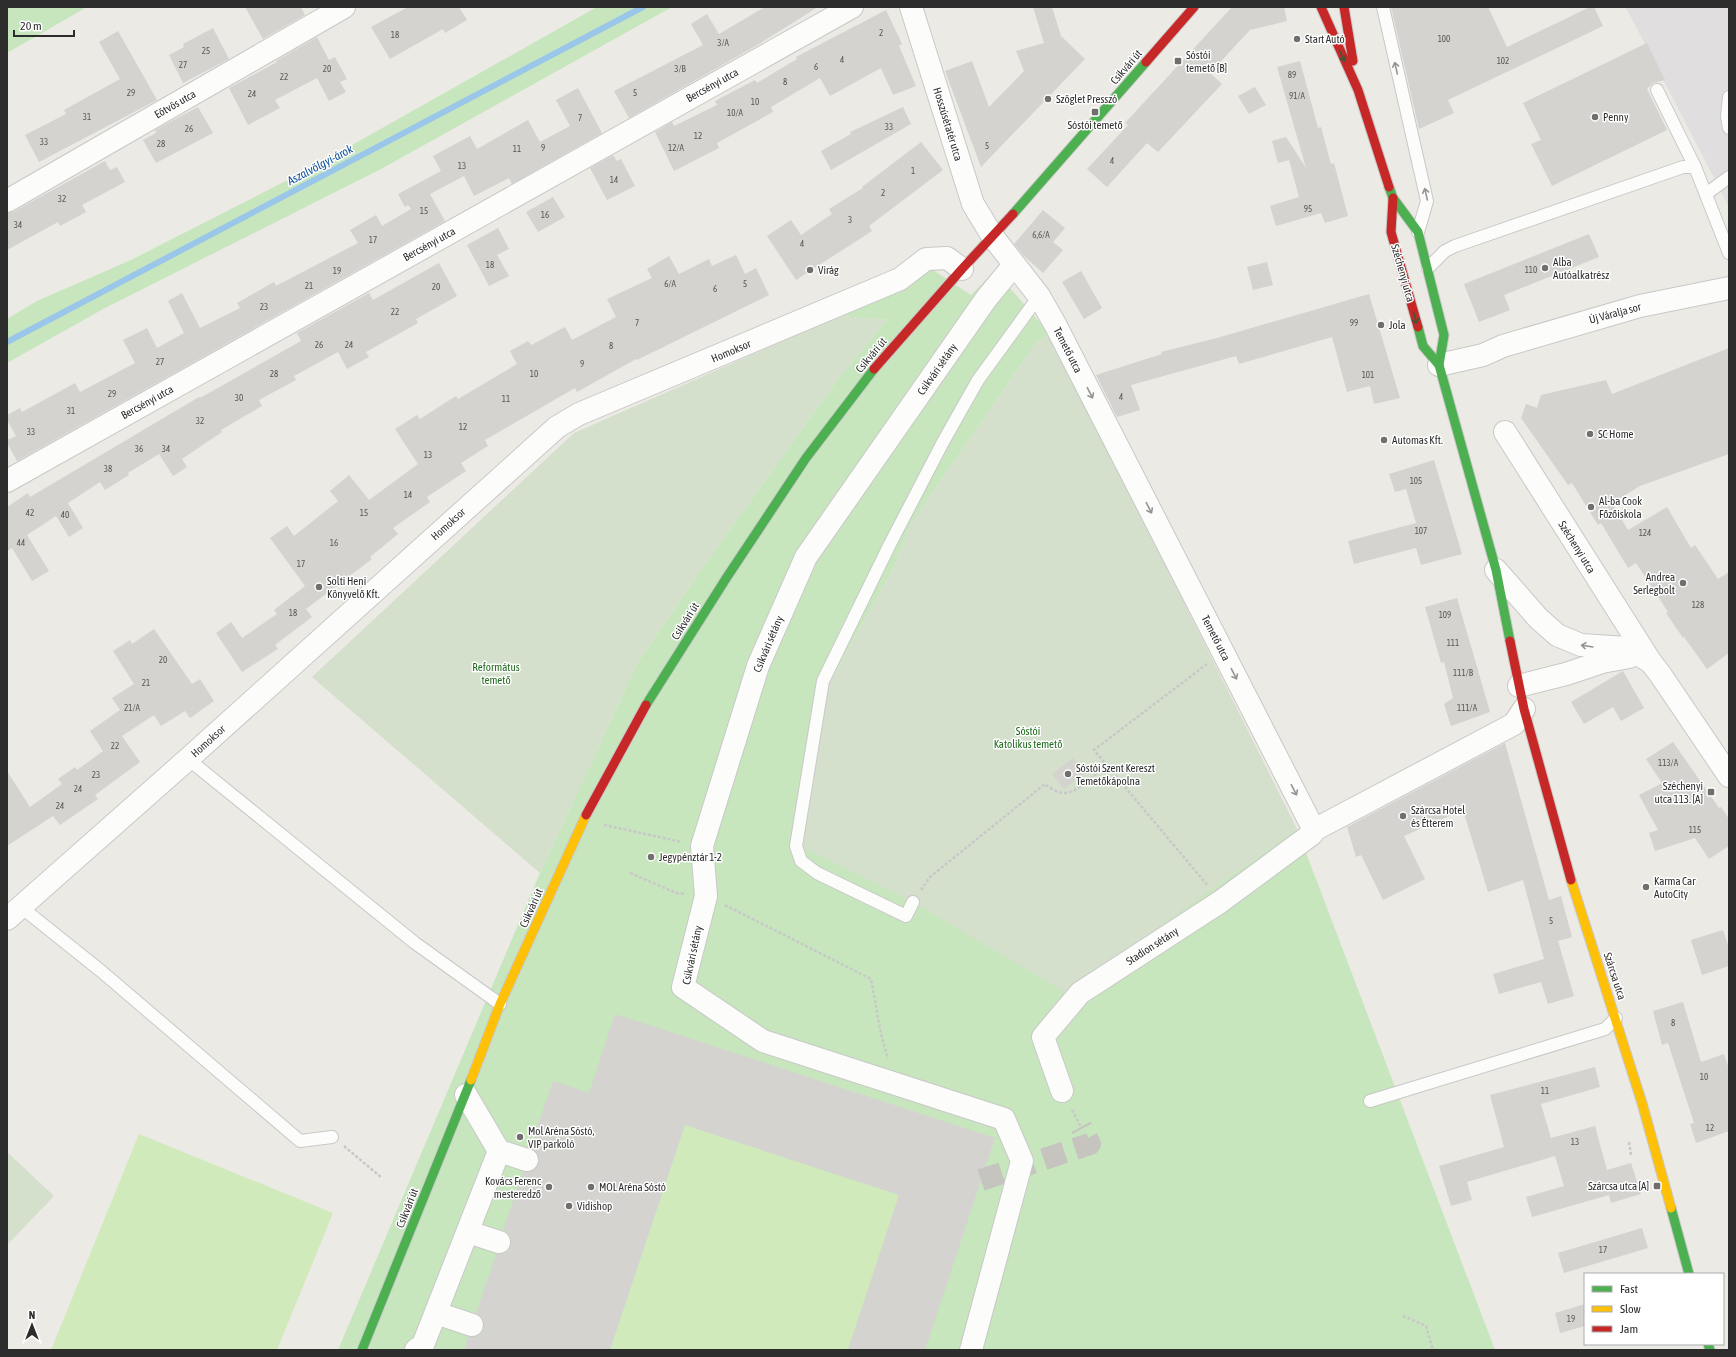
<svg xmlns="http://www.w3.org/2000/svg" width="1736" height="1357" viewBox="0 0 1736 1357" font-family="'Asap Condensed',sans-serif">
<style>
.industrial{fill:#e0dedf}
.green{fill:#c7e6be}
.cemetery{fill:#d4e0cc}
.pitch{fill:#d0eabc}
.lines{fill:none;stroke-linecap:round;stroke-linejoin:round}
.stream{stroke:#9ac6ea;stroke-width:6}
.building{fill:#d4d3cf}
.street-tunnel{stroke:#c5c4bf;stroke-width:22;stroke-dasharray:22 11;stroke-linecap:butt}
.lane-casing{stroke:#c9c8c8;stroke-width:14}
.street-casing{stroke:#c9c8c8;stroke-width:24}
.fast-casing{stroke:#c9c8c8;stroke-width:11}
.slow-casing{stroke:#c9c8c8;stroke-width:11}
.jam-casing{stroke:#c9c8c8;stroke-width:11}
.path{stroke:#c8c8c8;stroke-width:2.5;stroke-dasharray:3 2;stroke-linecap:butt}
.lane{stroke:#fcfcfb;stroke-width:12}
.street{stroke:#fcfcfb;stroke-width:22}
.fast{stroke:#4caf50;stroke-width:9}
.slow{stroke:#ffc107;stroke-width:9}
.jam{stroke:#c62828;stroke-width:9}
.oneway{stroke:#385a39}
.oneway2{stroke:#949494}
.poi-dot{fill:#706f6d;stroke:#fff;stroke-width:1.5}
.labels{text-anchor:middle;dominant-baseline:central;stroke-width:3;stroke-linejoin:round;paint-order:stroke}
.number-label{font-size:9px;fill:#585756}
.poi-label{font-size:11px;fill:#2d2d2d;stroke:#fff;text-anchor:start}
.street-label{font-size:11px;fill:#2d2d2d;stroke:#fff}
.park-label{font-size:11px;fill:#1e6b1d;stroke:#fff}
.water-label{font-size:12px;font-style:italic;fill:#10539f;stroke:#fff}
</style>
<rect width="100%" height="100%" fill="#ebeae4"/>
<path class="industrial" d="M1625 7H1729V207L1634 23Z"/>
<g class="green">
<path d="M7 7H87L7 53Z"/>
<path d="M597 7H672L381 169 105 308 7 363V319L37 301 131 260 313 167Z"/>
<path d="M930 268 971 295 995 271 1050 334 1036 343 911 524 894 567 829 684 803 847 1211 890 1297 829 1495 1350H338L540 873 637 664 698 574 838 379 887 320 840 316Z"/>
</g>
<g class="cemetery">
<path d="M840 316 887 320 838 379 698 574 637 664 540 873 312 677 574 433Z"/>
<path d="M1050 334 1297 829 1066 993 913 902 803 847 829 684 894 567 911 524 1036 343Z"/>
<path d="M7 1152 54 1196 7 1245Z"/>
</g>
<g class="pitch">
<path d="M685 1125 899 1195 848 1350H610Z"/>
<path d="M139 1134 333 1213 277 1350H51Z"/>
</g>
<g class="lines">
<path class="stream" d="M7 342 643 7"/>
</g>
<g class="building">
<path d="M245 7H301L305 15 263 39Z"/>
<path d="M408 7H459L467 20 445 33 443 29 390 59 371 27Z"/>
<path d="M765 7H818L759 44 629 118 614 91 703 45 691 24 707 14 719 34Z"/>
<path d="M1033 7H1052L1061 36 1085 59 981 167 945 71 972 61 989 107 1024 71 1016 51 1044 43Z"/>
<path d="M1232 7H1284L1287 21 1250 30 1210 73 1222 84 1158 152 1147 143 1107 187 1087 169 1128 125 1125 123Z"/>
<path d="M1391 7H1488L1507 47 1590 7H1594L1603 26 1448 100 1454 113 1419 129Z"/>
<path d="M886 10 902 44 899 46 916 86 893 95 881 68 830 96 820 78 771 107 773 112 717 143 719 148 674 171 655 132 672 122 674 126 717 105 715 101 755 80 757 83 797 59 796 57Z"/>
<path d="M213 28 229 59 183 83 169 55 184 47 183 44Z"/>
<path d="M118 31 157 100 39 162 25 135 66 114 64 110 120 79 99 42Z"/>
<path d="M317 37 329 60 335 57 347 79 340 82 346 92 329 101 317 78 275 100 280 108 248 125 229 88 277 62 276 61Z"/>
<path d="M1647 43 1665 80 1653 83 1647 89 1667 130 1552 186 1531 144 1541 140 1523 103Z"/>
<path d="M1300 61 1318 128 1321 127 1331 164 1334 163 1348 216 1325 223 1321 213 1276 226 1270 206 1299 197 1289 160 1278 163 1272 141 1286 137 1306 168 1277 67Z"/>
<path d="M1255 87 1266 105 1249 114 1238 96Z"/>
<path d="M578 88 602 133 512 184 509 178 474 196 464 176 430 194 445 221 17 461 7 443V440L16 436 7 420V415L20 408 22 412 75 383 80 392 135 363 123 340 147 328 157 348 184 333 168 301 182 293 200 328 240 308 237 303 274 282 276 286 358 243 350 230 376 215 382 226 411 209 408 205 405 207 398 194 441 171 433 156 470 136 477 149 528 120 540 142 570 126 556 100Z"/>
<path d="M198 107 213 133 156 163 143 140 156 133 155 130Z"/>
<path d="M903 107 911 124 831 170 821 151 851 134 850 132Z"/>
<path d="M921 142 943 170 869 226 872 231 796 280 767 236 791 220 801 235 832 214 829 209 863 188 862 187Z"/>
<path d="M613 155 617 161 621 159 635 186 607 200 590 168Z"/>
<path d="M105 161 110 170 117 167 125 182 82 205 86 212 60 226 58 222 7 250V213L13 212Z"/>
<path d="M553 197 565 217 538 232 526 212Z"/>
<path d="M1043 210 1065 228 1053 242 1063 250 1043 273 1024 256 1014 244Z"/>
<path d="M498 228 509 249 497 255 509 276 489 286 467 245Z"/>
<path d="M1589 234 1599 257 1504 295 1510 310 1479 322 1464 284Z"/>
<path d="M736 255 745 274 756 268 769 295 637 360 636 359 577 392 575 388 485 440 488 446 461 463 466 471 427 497 430 502 393 528 398 534 370 557 372 559 306 609 312 617 275 645 278 649 242 672 216 633 231 622 242 638 277 614 274 610 305 586 270 538 287 526 294 536 338 501 330 491 349 475 369 500 418 464 395 429 417 415 420 419 456 396 458 399 517 364 510 351 528 341 531 345 565 327 572 340 616 317 607 299 652 278 647 269 669 256 679 274 709 259 712 266Z"/>
<path d="M1267 262 1273 285 1253 290 1247 267Z"/>
<path d="M439 263 457 296 416 319 418 323 366 352 369 357 347 369 338 352 294 376 296 380 259 400 262 406 221 430 222 432 182 459 187 467 173 476 159 454 128 473 129 475 105 490 100 482 68 503 83 528 69 537 56 516 27 535 49 571 32 581 12 548 7 551V507L28 493 30 497 199 397 200 398 301 341 297 333 369 293 373 300Z"/>
<path d="M1081 271 1102 308 1084 319 1062 282Z"/>
<path d="M1369 294 1400 398 1374 404 1370 386 1347 392 1332 337 1239 364 1236 356 1131 385 1140 410 1117 417 1096 375 1162 354 1161 352 1217 338Z"/>
<path d="M1729 348V454L1640 486 1612 503 1628 530 1667 507 1691 548 1695 545 1718 579 1729 572V653L1707 669 1684 637 1683 638 1666 613 1668 612 1636 563 1628 568 1601 523 1598 525 1572 483 1568 485 1521 418 1526 404 1537 408 1541 395 1606 380 1612 394Z"/>
<path d="M1434 460 1462 554 1421 565 1416 548 1354 564 1348 541 1416 523 1406 489 1395 492 1389 474Z"/>
<path d="M1457 598 1490 712 1451 726 1444 704 1453 698 1444 662 1441 663 1425 607Z"/>
<path d="M154 629 192 684 200 679 214 701 190 718 185 711 161 726 154 715 122 736 140 762 95 795 98 799 60 825 53 816 7 846V771L30 807 62 784 58 779 75 767 77 770 103 751 90 731 120 710 112 698 134 684 113 651 130 640 132 644Z"/>
<path d="M1623 671 1644 708 1621 721 1613 707 1584 724 1571 702Z"/>
<path d="M1673 742 1719 808 1721 807 1729 819V846L1709 859 1695 838 1655 851 1649 833 1658 830 1639 795 1662 783 1646 759Z"/>
<path d="M1505 743 1549 900 1561 896 1572 937 1558 941 1574 996 1548 1004 1541 982 1499 994 1493 974 1544 959 1523 880 1488 892 1463 810 1404 836 1425 879 1383 900 1361 855 1356 857 1347 827Z"/>
<path d="M1073 758 1085 773 1064 789 1052 774Z"/>
<path d="M1723 930 1729 948V966L1702 975 1691 940Z"/>
<path d="M1683 1002 1701 1062 1724 1054 1729 1069V1131L1696 1143 1690 1124 1694 1123 1668 1043 1662 1045 1653 1011Z"/>
<path d="M615 1014 995 1138 925 1350H848L899 1195 685 1125 610 1350H464L468 1337H475L480 1335 484 1329V1322L482 1317 476 1313 496 1254H502L508 1251 511 1246V1239L508 1233 503 1230 523 1172H530L535 1169 539 1164V1158L536 1152 530 1148 553 1081 589 1093Z"/>
<path d="M1595 1067 1600 1087 1541 1104 1551 1138 1595 1126 1607 1170 1631 1163 1641 1194 1611 1203 1609 1195 1532 1217 1526 1197 1564 1186 1555 1156 1467 1182 1472 1200 1451 1206 1439 1166 1504 1147 1490 1095Z"/>
<path d="M1642 1228 1648 1248 1564 1273 1558 1253Z"/>
<path d="M1585 1304V1326L1560 1333 1555 1313Z"/>
</g>
<g class="lines">
<path class="street-tunnel" d="M981 1180 1090 1144 1081 1127"/>
<g class="lane-casing">
<g id="lane">
<path d="M1383 7 1427 201 1418 232"/>
<path d="M1657 90 1695 167"/>
<path d="M1729 97 1727 117 1729 128"/>
<path d="M1706 194 1729 177"/>
<path d="M1428 268 1445 251 1455 246 1683 167H1695L1729 253"/>
<path d="M188 759 415 943 500 1004"/>
<path d="M913 902 906 916 817 873 801 861 796 846 823 681 890 544 943 442 978 380 1039 296"/>
<path d="M21 907 101 971 300 1141 332 1137"/>
<path d="M1370 1101 1605 1029 1616 1018"/>
</g>
</g>
<g class="street-casing">
<g id="street">
<path d="M911 7 973 204 993 237 1039 296 1056 326 1314 830 1514 724 1524 709"/>
<path d="M7 201 344 7"/>
<path d="M1439 365 1483 355 1503 346 1640 306 1729 288"/>
<path d="M1505 432 1650 661 1660 674 1729 776"/>
<path d="M7 481 852 7"/>
<path d="M1496 570 1538 618 1557 635 1581 645 1627 648 1649 661"/>
<path d="M1519 686 1566 674 1602 662 1629 657"/>
<path d="M7 919 188 759 557 427 579 414 900 279 926 259 947 258 962 269"/>
<path d="M1062 1091 1043 1037 1080 993 1220 902 1312 834 1314 830"/>
<path d="M499 1151 527 1160"/>
<path d="M468 1232 499 1242"/>
<path d="M436 1313 472 1325"/>
<path d="M416 1350 423 1345 499 1151 466 1095"/>
<path d="M971 1350 1022 1161 1004 1119 763 1041 683 987 706 896 702 846 758 666 806 557 986 299 1014 265"/>
</g>
</g>
<g class="fast-casing">
<g id="fast">
<path d="M1389 187 1393 198 1418 232 1444 335 1439 365"/>
<path d="M1013 214 1146 62"/>
<path d="M1418 327 1423 346 1439 365 1496 570 1510 641"/>
<path d="M646 705 727 577 806 458 874 369"/>
<path d="M1671 1208 1689 1274"/>
<path d="M1708 1344 1710 1350"/>
<path d="M362 1350 471 1080"/>
</g>
</g>
<g class="slow-casing">
<g id="slow">
<path d="M1571 880 1642 1103 1671 1208"/>
<path d="M471 1080 500 1004 586 815"/>
</g>
</g>
<g class="jam-casing">
<g id="jam">
<path d="M1321 7 1358 90 1389 187"/>
<path d="M1344 7 1353 61"/>
<path d="M1146 62 1194 7"/>
<path d="M1393 198 1391 232 1418 327"/>
<path d="M874 369 962 269 1013 214"/>
<path d="M1510 641 1524 709 1571 880"/>
<path d="M586 815 646 705"/>
</g>
</g>
<g class="path">
<path d="M1207 664 1094 750 1208 886"/>
<path d="M604 825 682 842"/>
<path d="M630 873 676 893 686 894"/>
<path d="M921 890 930 877 1045 784C1050 788 1057 793 1065 793 1079 792 1095 774 1106 765"/>
<path d="M725 905 871 979 881 1034 888 1059"/>
<path d="M1072 1110 1081 1127"/>
<path d="M1629 1142 1631 1155"/>
<path d="M344 1146 382 1178"/>
<path d="M1403 1316 1426 1326 1433 1350"/>
</g>
<use href="#lane" class="lane"/>
<use href="#street" class="street"/>
<use href="#fast" class="fast"/>
<use href="#slow" class="slow"/>
<use href="#jam" class="jam"/>
</g>
<defs><path id="oneway-shaft" d="M-6 0H5M1.5-3L5.5 0L1.5 3" fill="none" stroke-width="1.6" stroke-linecap="round" stroke-linejoin="round"/></defs>
<g class="oneway">
<use href="#oneway-shaft" transform="translate(1342 56) rotate(65)"/>
<use href="#oneway-shaft" transform="translate(1415 318) rotate(74)"/>
</g>
<g class="oneway2">
<use href="#oneway-shaft" transform="translate(1396 68) rotate(-103)"/>
<use href="#oneway-shaft" transform="translate(1426 194) rotate(-103)"/>
<use href="#oneway-shaft" transform="translate(1090 393) rotate(63)"/>
<use href="#oneway-shaft" transform="translate(1149 508) rotate(63)"/>
<use href="#oneway-shaft" transform="translate(1587 646) rotate(-171)"/>
<use href="#oneway-shaft" transform="translate(1234 674) rotate(63)"/>
<use href="#oneway-shaft" transform="translate(1294 790) rotate(63)"/>
</g>
<g class="poi-dot">
<circle cx="1297" cy="39" r="4"/>
<rect x="1174" y="57" width="8" height="8" rx="2"/>
<circle cx="1048" cy="99" r="4"/>
<rect x="1091" y="108" width="8" height="8" rx="2"/>
<circle cx="1595" cy="117" r="4"/>
<circle cx="1545" cy="268" r="4"/>
<circle cx="810" cy="270" r="4"/>
<circle cx="1381" cy="325" r="4"/>
<circle cx="1590" cy="434" r="4"/>
<circle cx="1384" cy="440" r="4"/>
<circle cx="1591" cy="507" r="4"/>
<circle cx="1683" cy="583" r="4"/>
<circle cx="319" cy="587" r="4"/>
<circle cx="1068" cy="774" r="4"/>
<rect x="1707" y="788" width="8" height="8" rx="2"/>
<circle cx="1403" cy="816" r="4"/>
<circle cx="651" cy="857" r="4"/>
<circle cx="1646" cy="887" r="4"/>
<circle cx="520" cy="1137" r="4"/>
<rect x="1653" y="1182" width="8" height="8" rx="2"/>
<circle cx="549" cy="1187" r="4"/>
<circle cx="591" cy="1187" r="4"/>
<circle cx="569" cy="1206" r="4"/>
</g>
<g class="labels">
<g class="number-label">
<text x="881" y="33">2</text>
<text x="395" y="35">18</text>
<text x="1444" y="39">100</text>
<text x="723" y="43">3/A</text>
<text x="206" y="51">25</text>
<text x="842" y="60">4</text>
<text x="1503" y="61">102</text>
<text x="183" y="65">27</text>
<text x="816" y="67">6</text>
<text x="327" y="69">20</text>
<text x="680" y="69">3/B</text>
<text x="1292" y="75">89</text>
<text x="284" y="77">22</text>
<text x="785" y="82">8</text>
<text x="131" y="93">29</text>
<text x="635" y="93">5</text>
<text x="252" y="94">24</text>
<text x="1297" y="96">91/A</text>
<text x="755" y="102">10</text>
<text x="735" y="113">10/A</text>
<text x="87" y="117">31</text>
<text x="580" y="118">7</text>
<text x="889" y="127">33</text>
<text x="189" y="129">26</text>
<text x="698" y="136">12</text>
<text x="44" y="142">33</text>
<text x="161" y="144">28</text>
<text x="987" y="146">5</text>
<text x="543" y="148">9</text>
<text x="676" y="148">12/A</text>
<text x="517" y="149">11</text>
<text x="1112" y="161">4</text>
<text x="462" y="166">13</text>
<text x="913" y="171">1</text>
<text x="614" y="180">14</text>
<text x="883" y="193">2</text>
<text x="62" y="199">32</text>
<text x="1308" y="209">95</text>
<text x="424" y="211">15</text>
<text x="545" y="215">16</text>
<text x="850" y="220">3</text>
<text x="18" y="225">34</text>
<text x="1041" y="235">6,6/A</text>
<text x="373" y="240">17</text>
<text x="802" y="244">4</text>
<text x="490" y="265">18</text>
<text x="1531" y="270">110</text>
<text x="337" y="271">19</text>
<text x="670" y="284">6/A</text>
<text x="745" y="284">5</text>
<text x="309" y="286">21</text>
<text x="436" y="287">20</text>
<text x="715" y="289">6</text>
<text x="264" y="307">23</text>
<text x="395" y="312">22</text>
<text x="637" y="323">7</text>
<text x="1354" y="323">99</text>
<text x="319" y="345">26</text>
<text x="349" y="345">24</text>
<text x="611" y="346">8</text>
<text x="160" y="362">27</text>
<text x="582" y="364">9</text>
<text x="274" y="374">28</text>
<text x="534" y="374">10</text>
<text x="1368" y="375">101</text>
<text x="112" y="394">29</text>
<text x="1121" y="397">4</text>
<text x="239" y="398">30</text>
<text x="506" y="399">11</text>
<text x="71" y="411">31</text>
<text x="200" y="421">32</text>
<text x="463" y="427">12</text>
<text x="31" y="432">33</text>
<text x="139" y="449">36</text>
<text x="166" y="449">34</text>
<text x="428" y="455">13</text>
<text x="108" y="469">38</text>
<text x="1416" y="481">105</text>
<text x="408" y="495">14</text>
<text x="30" y="513">42</text>
<text x="364" y="513">15</text>
<text x="65" y="515">40</text>
<text x="1421" y="531">107</text>
<text x="1645" y="533">124</text>
<text x="21" y="543">44</text>
<text x="334" y="543">16</text>
<text x="301" y="564">17</text>
<text x="1698" y="605">128</text>
<text x="293" y="613">18</text>
<text x="1445" y="615">109</text>
<text x="1453" y="643">111</text>
<text x="163" y="660">20</text>
<text x="1463" y="673">111/B</text>
<text x="146" y="683">21</text>
<text x="132" y="708">21/A</text>
<text x="1467" y="708">111/A</text>
<text x="115" y="746">22</text>
<text x="1668" y="763">113/A</text>
<text x="96" y="775">23</text>
<text x="78" y="789">24</text>
<text x="60" y="806">24</text>
<text x="1695" y="830">115</text>
<text x="1551" y="921">5</text>
<text x="1673" y="1023">8</text>
<text x="1704" y="1077">10</text>
<text x="1545" y="1091">11</text>
<text x="1710" y="1128">12</text>
<text x="1575" y="1142">13</text>
<text x="1603" y="1250">17</text>
<text x="1571" y="1319">19</text>
</g>
<g class="poi-label">
<text x="1305" y="39">Start Autó</text>
<text x="1186" y="55">Sóstói<tspan x="1186" dy="13">temető [B]</tspan></text>
<text x="1056" y="99">Szöglet Presszó</text>
<text x="1603" y="117">Penny</text>
<text x="1095" y="125" text-anchor="middle">Sóstói temető</text>
<text x="1553" y="262">Alba<tspan x="1553" dy="13">Autóalkatrész</tspan></text>
<text x="818" y="270">Virág</text>
<text x="1389" y="325">Jola</text>
<text x="1598" y="434">SC Home</text>
<text x="1392" y="440">Automas Kft.</text>
<text x="1599" y="501">Al-ba Cook<tspan x="1599" dy="13">Főzőiskola</tspan></text>
<text x="1675" y="577" text-anchor="end">Andrea<tspan x="1675" dy="13">Serlegbolt</tspan></text>
<text x="327" y="581">Solti Heni<tspan x="327" dy="13">Könyvelő Kft.</tspan></text>
<text x="1076" y="768">Sóstói Szent Kereszt<tspan x="1076" dy="13">Temetőkápolna</tspan></text>
<text x="1703" y="786" text-anchor="end">Széchenyi<tspan x="1703" dy="13">utca 113. [A]</tspan></text>
<text x="1411" y="810">Szárcsa Hotel<tspan x="1411" dy="13">és Étterem</tspan></text>
<text x="659" y="857">Jegypénztár 1-2</text>
<text x="1654" y="881">Karma Car<tspan x="1654" dy="13">AutoCity</tspan></text>
<text x="528" y="1131">Mol Aréna Sóstó,<tspan x="528" dy="13">VIP parkoló</tspan></text>
<text x="541" y="1181" text-anchor="end">Kovács Ferenc<tspan x="541" dy="13">mesteredző</tspan></text>
<text x="1649" y="1186" text-anchor="end">Szárcsa utca [A]</text>
<text x="599" y="1187">MOL Aréna Sóstó</text>
<text x="577" y="1206">Vidishop</text>
</g>
<g class="street-label">
<text transform="translate(1126 67) rotate(-49)">Csikvári út</text>
<text transform="translate(712 85) rotate(-29)">Bercsényi utca</text>
<text transform="translate(175 104) rotate(-30)">Eötvös utca</text>
<text transform="translate(948 124) rotate(73)">Hosszúsétatér utca</text>
<text transform="translate(429 244) rotate(-29)">Bercsényi utca</text>
<text transform="translate(1403 273) rotate(74)">Széchenyi utca</text>
<text transform="translate(1615 313) rotate(-15)">Új Váralja sor</text>
<text transform="translate(1068 350) rotate(63)">Temető utca</text>
<text transform="translate(731 351) rotate(-23)">Homoksor</text>
<text transform="translate(871 355) rotate(-50)">Csikvári út</text>
<text transform="translate(937 369) rotate(-55)">Csikvári sétány</text>
<text transform="translate(147 402) rotate(-29)">Bercsényi utca</text>
<text transform="translate(448 524) rotate(-42)">Homoksor</text>
<text transform="translate(1577 547) rotate(58)">Széchenyi utca</text>
<text transform="translate(685 621) rotate(-58)">Csikvári út</text>
<text transform="translate(1216 638) rotate(63)">Temető utca</text>
<text transform="translate(768 644) rotate(-67)">Csikvári sétány</text>
<text transform="translate(208 741) rotate(-42)">Homoksor</text>
<text transform="translate(531 908) rotate(-66)">Csikvári út</text>
<text transform="translate(1152 946) rotate(-33)">Stadion sétány</text>
<text transform="translate(692 955) rotate(-78)">Csikvári sétány</text>
<text transform="translate(1615 976) rotate(72)">Szárcsa utca</text>
<text transform="translate(407 1208) rotate(-68)">Csikvári út</text>
</g>
<g class="park-label">
<text x="496" y="667">Református<tspan x="496" dy="13">temető</tspan></text>
<text x="1028" y="731">Sóstói<tspan x="1028" dy="13">Katolikus temető</tspan></text>
</g>
<g class="water-label">
<text transform="translate(320 165) rotate(-28)">Aszalvölgyi-árok</text>
</g>
</g>
<rect width="1736" height="1357" fill="none" stroke="#2d2d2d" stroke-width="16"/>
<rect x="1584" y="1273" width="140" height="72" fill="#ffffff" stroke="#ababab"/>
<rect x="1592" y="1286" width="20" height="6" fill="#4caf50" stroke="#ababab"/>
<text x="1620" y="1293" font-size="12" fill="#2d2d2d">Fast</text>
<rect x="1592" y="1306" width="20" height="6" fill="#ffc107" stroke="#ababab"/>
<text x="1620" y="1313" font-size="12" fill="#2d2d2d">Slow</text>
<rect x="1592" y="1326" width="20" height="6" fill="#c62828" stroke="#ababab"/>
<text x="1620" y="1333" font-size="12" fill="#2d2d2d">Jam</text>
<g transform="translate(32 1325)" stroke="#ffffff" stroke-width="3" paint-order="stroke">
<path d="M0-3L7 15L0 10L-7 15Z" fill="#2d2d2d"/>
<text y="-6" font-size="11" font-weight="bold" text-anchor="middle" fill="#2d2d2d">N</text>
</g>
<path d="M14 30v6h60v-6" fill="none" stroke="#2d2d2d" stroke-width="2"/>
<text x="20" y="30" font-size="12" fill="#2d2d2d" stroke="#ffffff" stroke-width="3" paint-order="stroke">20 m</text>
</svg>
